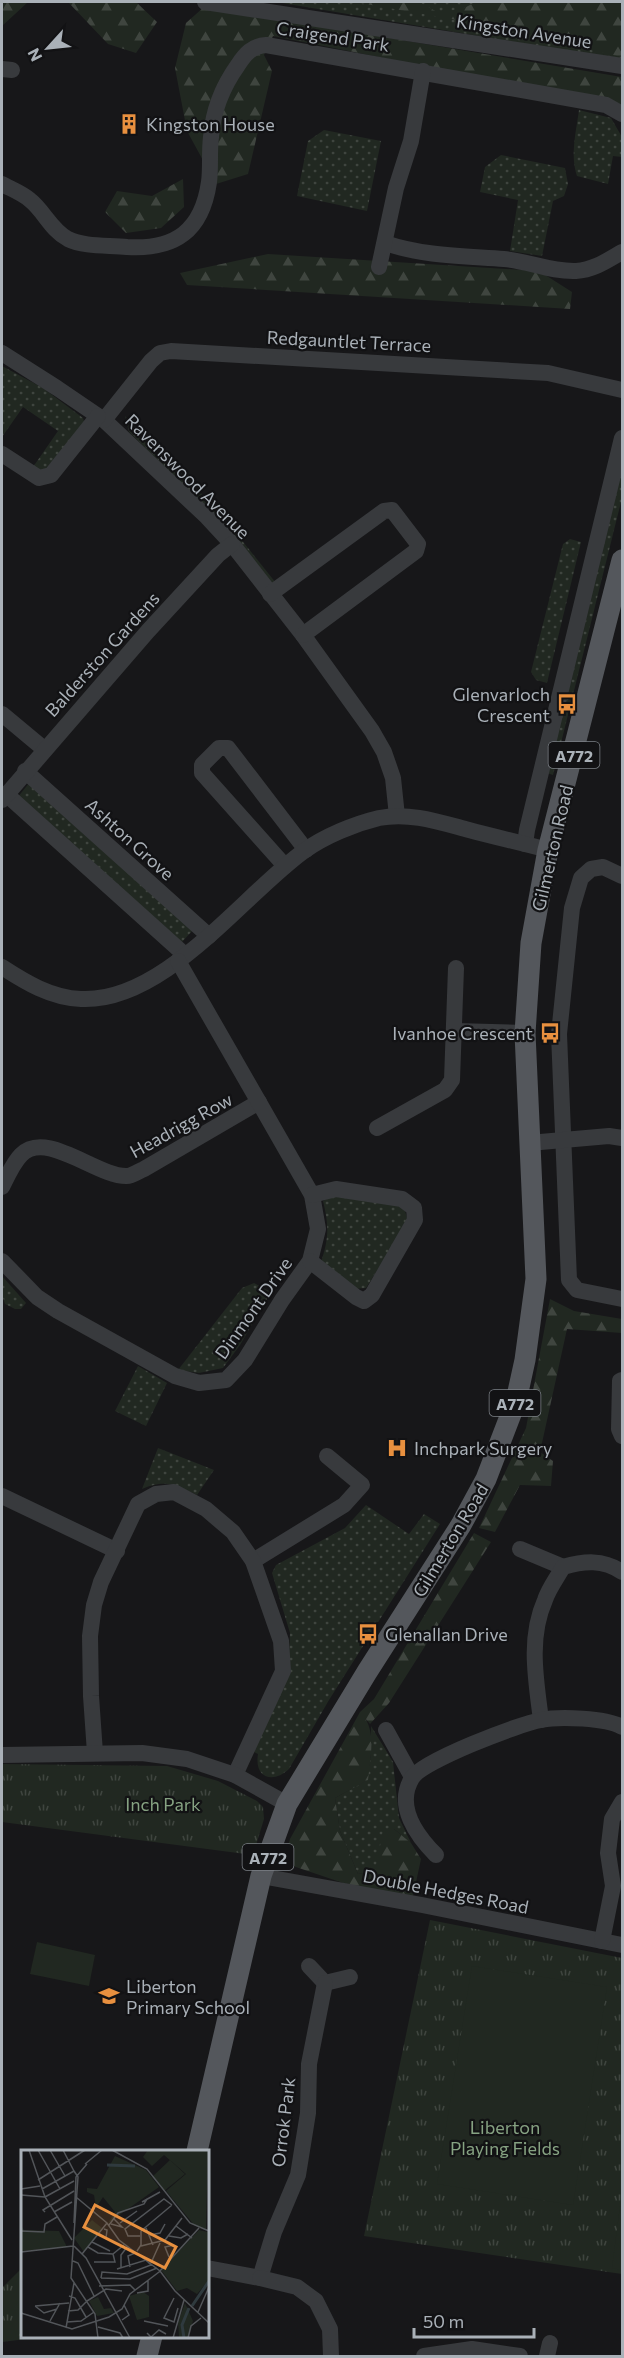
<svg xmlns="http://www.w3.org/2000/svg" width="624" height="2358" viewBox="0 0 624 2358" font-family="Commissioner,sans-serif">
<style>
.grass{fill:url(#grass-dots)}
.forest{fill:url(#forest-firs)}
.park{fill:url(#park-tufts)}
.pitch{fill:#212821}
.lines{fill:none;stroke-linecap:round;stroke-linejoin:round}
.minor{stroke:#383a3d;stroke-width:16}
.major{stroke:#54575c;stroke-width:21}
.labels{text-anchor:middle;dominant-baseline:central;stroke-width:4.5;stroke-linejoin:round;paint-order:stroke}
.shield{fill:#121214;stroke:#7c8187;stroke-width:1.5}
.shield-label{font-size:16px;font-weight:bold;fill:#aab1b8}
.street-label{font-size:18px;fill:#aab1b8;stroke:#121214}
.poi-label{font-size:18px;fill:#aab1b8;stroke:#121214;text-anchor:start}
.park-label{font-size:18px;fill:#86a282;stroke:#121214}
.inset-river{fill:none;stroke:#2f3a3e;stroke-width:3}
.inset-road{fill:none;stroke:#525559;stroke-width:1.5}
.view{fill:#e8903f;fill-opacity:0.15;stroke:#e8903f;stroke-width:3}
.inset-edge{fill:none;stroke:#aab1b8;stroke-width:3}
</style>
<defs>
<pattern id="grass-dots" width="8" height="8" patternUnits="userSpaceOnUse" patternTransform="scale(1.5)"><rect width="8" height="8" fill="#212821"/><path d="M2 2h.1M6 6h.1" fill="none" stroke="#3f453f" stroke-width="1.8" stroke-linecap="round"/></pattern>
<pattern id="forest-firs" width="22" height="20" patternUnits="userSpaceOnUse" patternTransform="scale(1.5)"><rect width="22" height="20" fill="#212821"/><path d="M5 1l3.5 6h-7zM16 11l3.5 6h-7z" fill="#3f453f"/></pattern>
<pattern id="park-tufts" width="24" height="20" patternUnits="userSpaceOnUse" patternTransform="scale(1.5)"><rect width="24" height="20" fill="#212821"/><path d="M3 7l-1-3M5 7V3M7 7l1-3M15 17l-1-3M17 17v-4M19 17l1-3" fill="none" stroke="#3f453f"/></pattern>
</defs>
<rect width="100%" height="100%" fill="#171719"/>
<g class="grass">
<path d="M276 2H622V60Z"/>
<path d="M579 110 611 118 622 137V157L613 156 608 184 577 176C570 155 576 132 579 110Z"/>
<path d="M324 130 381 141 367 211 297 196 308 141Z"/>
<path d="M501 155 565 168 568 184 564 196 553 201 542 256 510 251 518 200 480 192 485 167Z"/>
<path d="M2 366 43 388 83 418 85 424 42 473 33 467 58 431 23 407 2 437Z"/>
<path d="M125 416 161 454 215 507 276 583 271 587 211 512 129 432Z"/>
<path d="M622 467V498L553 775 547 773Z"/>
<path d="M570 539 581 542 547 683 536 680 531 672 563 544Z"/>
<path d="M30 782 193 930 181 943 17 798Z"/>
<path d="M332 1196 397 1203 405 1211 408 1221 366 1288 353 1289 321 1262C329 1239 329 1225 323 1201Z"/>
<path d="M2 1276 26 1303 21 1309H15L5 1304 2 1295Z"/>
<path d="M254 1283 271 1292 240 1345 223 1368 199 1373 178 1370 242 1288Z"/>
<path d="M138 1366 167 1383 146 1426 115 1411Z"/>
<path d="M158 1448 214 1470 197 1495C175 1485 166 1479 142 1489Z"/>
<path d="M366 1505 409 1534 424 1514 440 1524 329 1700 289 1769C273 1784 254 1778 258 1754L252 1751 288 1677 290 1633 272 1573 276 1565 345 1528Z"/>
<path d="M371 1726 393 1762 399 1818 411 1843 394 1829 375 1871 358 1874 340 1831 335 1798 367 1780 371 1754Z"/>
</g>
<g class="forest">
<path d="M2 2H136L157 22 136 53 108 44 69 3 28 2 2 26Z"/>
<path d="M354 2H419L439 13 464 8 476 2H622V57L452 19Z"/>
<path d="M204 7 622 77V109L616 104 273 36 264 55 272 71 248 174 216 184 187 131 175 68 186 23Z"/>
<path d="M183 179 184 207 161 228 126 233 105 212 117 191 152 196Z"/>
<path d="M268 254 539 271 572 292 570 309 187 285 180 273Z"/>
<path d="M550 1299 574 1311 622 1319V1333L567 1329 540 1452 553 1461 551 1486 520 1485 495 1532 479 1528 526 1428Z"/>
<path d="M474 1533 491 1542 389 1703 370 1724 365 1718C376 1735 370 1760 368 1780L335 1798 340 1831 358 1874 375 1871 383 1831 394 1829 411 1843 421 1859 413 1896 355 1887 290 1865 287 1850 290 1839 360 1712 374 1699Z"/>
<path d="M22 2291V2336H50L2 2342V2309Z"/>
</g>
<g class="park">
<path d="M2 1764 167 1766 218 1781 257 1801 263 1807 264 1819 253 1855 2 1822Z"/>
<path d="M430 1920 622 1958V2274L364 2236Z"/>
<path d="M22 2268V2316L2 2332V2288Z"/>
</g>
<g class="pitch">
<path d="M37 1942 95 1955 89 1986 30 1974Z"/>
<path d="M472 1966 607 1987 573 2205 437 2184Z"/>
<path d="M622 2191V2270L612 2268Z"/>
</g>
<g class="lines">
<g class="minor">
<path d="M205 2 622 66"/>
<path d="M2 69 12 70"/>
<path d="M2 184C11 189 22 193 30 200 44 211 51 230 68 239 84 247 108 245 127 247 175 250 202 231 209 182 211 167 209 152 211 137 213 110 223 86 238 65 245 54 252 46 266 45L606 105 622 114"/>
<path d="M385 243C423 256 464 256 504 259 528 261 551 272 576 271 594 270 608 260 622 252"/>
<path d="M379 267 396 188 411 141 423 71"/>
<path d="M2 353 57 388 104 420 207 517 232 544 303 635 372 731 384 752 393 778 397 816"/>
<path d="M104 420 151 361 160 353 171 351 548 373 622 390"/>
<path d="M2 454 39 478 51 475 98 416"/>
<path d="M270 594 384 511 392 510 418 544 416 551 303 635"/>
<path d="M2 714 44 749"/>
<path d="M25 771 209 936"/>
<path d="M6 794 185 955"/>
<path d="M2 800 148 631 218 555 232 544"/>
<path d="M525 844 527 830 622 438"/>
<path d="M285 866 202 773V765L219 748H228L306 850"/>
<path d="M622 876 603 867 591 869 581 878 572 908 559 1034 569 1280 577 1290 622 1299"/>
<path d="M2 967C25 982 51 998 81 999 164 1003 242 896 304 851 325 836 354 824 379 818 410 812 439 822 469 830 495 837 522 843 548 850"/>
<path d="M455 1031 525 1033"/>
<path d="M377 1128 445 1090 452 1080 456 968"/>
<path d="M529 1143 609 1136 622 1138"/>
<path d="M2 1187C7 1177 13 1163 21 1155 46 1129 97 1177 127 1176 132 1176 139 1171 144 1169L259 1102"/>
<path d="M2 1261 37 1297 58 1311 175 1376 199 1383 226 1380 245 1360 282 1300 310 1261 318 1229 312 1195 178 961"/>
<path d="M310 1261 356 1297 364 1301 372 1295 415 1220 414 1208 402 1199 336 1189 312 1195"/>
<path d="M622 1380 620 1381 619 1429 622 1436"/>
<path d="M2 1496 117 1551"/>
<path d="M520 1549 563 1567"/>
<path d="M253 1561 344 1505 362 1485 327 1456"/>
<path d="M541 1720C536 1680 528 1638 545 1600 549 1588 557 1578 563 1567 584 1561 603 1559 622 1572"/>
<path d="M386 1730 412 1777"/>
<path d="M95 1753 91 1696 90 1636 94 1605 101 1582 138 1504 156 1494 174 1492 206 1509 233 1532 253 1561 281 1641 283 1671 235 1775"/>
<path d="M2 1755 142 1753 187 1759 235 1775 287 1804"/>
<path d="M436 1855C417 1836 395 1806 412 1778 422 1761 519 1724 541 1720 559 1716 607 1718 622 1727"/>
<path d="M261 1876 422 1905 622 1945"/>
<path d="M602 1941 613 1886 608 1853 612 1819 622 1802"/>
<path d="M309 1966 325 1983 350 1977"/>
<path d="M207 2268 260 2278 274 2232 298 2175 308 2113 309 2064 325 1983"/>
<path d="M260 2278 297 2287 316 2301 330 2329 331 2356"/>
<path d="M424 2356 472 2349 520 2356"/>
<path d="M547 2356 550 2343"/>
</g>
<g class="major">
<path d="M197 2151 261 1876 287 1804 367 1672 461 1525 486 1479 516 1401 525 1360 536 1279 525 1033 531 943 548 850 622 560"/>
<path d="M147 2356 152 2336"/>
</g>
</g>
<defs>
<g id="building-bare" transform="scale(1.62)"><path d="M-4-6H4V6H1V3H-1V6H-4ZM-2.5-4.3h1.7v1.8h-1.7ZM.8-4.3h1.7v1.8H.8ZM-2.5-1h1.7V.8h-1.7ZM.8-1h1.7V.8H.8Z" fill="#e8903f" stroke="#121214" stroke-width="2.5" paint-order="stroke"/></g>
<g id="bus-bare" transform="scale(1.62)"><path d="M-5-6H5V4H4V6H2V4H-2V6H-4V4H-5ZM-3.5-4V0h7V-4ZM-3.5 1.2v1.5H-2V1.2ZM2 1.2v1.5H3.5V1.2Z" fill="#e8903f" stroke="#121214" stroke-width="2.5" paint-order="stroke"/></g>
<g id="hospital-bare" transform="scale(1.62)"><path d="M-5-5h3v3.5h4V-5h3V5h-3V1.5h-4V5h-3Z" fill="#e8903f" stroke="#121214" stroke-width="2.5" paint-order="stroke"/></g>
<g id="school-bare" transform="scale(1.62)"><path d="M0-5L7-2L0 1L-7-2ZM-4 1L0 2.5L4 1V4Q0 6-4 4Z" fill="#e8903f" stroke="#121214" stroke-width="2.5" paint-order="stroke"/></g>
</defs>
<g fill-rule="evenodd">
<use href="#building-bare" x="129" y="124"/>
<use href="#bus-bare" x="567" y="704"/>
<use href="#bus-bare" x="550" y="1033"/>
<use href="#hospital-bare" x="397" y="1448"/>
<use href="#bus-bare" x="368" y="1634"/>
<use href="#school-bare" x="109" y="1996"/>
</g>
<g class="labels">
<g class="shield">
<rect x="548.5" y="742" width="51" height="26" rx="4.5"/>
<rect x="489.5" y="1390" width="51" height="26" rx="4.5"/>
<rect x="242.5" y="1844" width="51" height="26" rx="4.5"/>
</g>
<g class="shield-label">
<text x="574" y="755">A772</text>
<text x="515" y="1403">A772</text>
<text x="268" y="1857">A772</text>
</g>
<g class="street-label">
<text transform="translate(524 31) rotate(9)">Kingston Avenue</text>
<text transform="translate(333 36) rotate(9)">Craigend Park</text>
<text transform="translate(349 341) rotate(3)">Redgauntlet Terrace</text>
<text transform="translate(188 476) rotate(45)">Ravenswood Avenue</text>
<text transform="translate(102 654) rotate(-48)">Balderston Gardens</text>
<text transform="translate(130 839) rotate(42)">Ashton Grove</text>
<text transform="translate(552 848) rotate(-77)">Gilmerton Road</text>
<text transform="translate(181 1125) rotate(-29)">Headrigg Row</text>
<text transform="translate(253 1308) rotate(-55)">Dinmont Drive</text>
<text transform="translate(450 1540) rotate(-59)">Gilmerton Road</text>
<text transform="translate(446 1891) rotate(11)">Double Hedges Road</text>
<text transform="translate(283 2122) rotate(-83)">Orrok Park</text>
</g>
<g class="poi-label">
<text x="146" y="124">Kingston House</text>
<text x="550" y="694" text-anchor="end">Glenvarloch<tspan x="550" dy="21">Crescent</tspan></text>
<text x="533" y="1033" text-anchor="end">Ivanhoe Crescent</text>
<text x="414" y="1448">Inchpark Surgery</text>
<text x="385" y="1634">Glenallan Drive</text>
<text x="126" y="1986">Liberton<tspan x="126" dy="21">Primary School</tspan></text>
</g>
<g class="park-label">
<text x="163" y="1804">Inch Park</text>
<text x="505" y="2127">Liberton<tspan x="505" dy="21">Playing Fields</tspan></text>
</g>
</g>
<g transform="translate(21 2150)">
<rect width="188" height="188" fill="#171719"/>
<path d="M0 76 3 80 38 81 46 97 0 101ZM178 80 187 82V131L176 144 166 138 156 141 140 120Z" fill="#212821"/>
<path d="M149 10 164 24 143 41 131 27ZM122 142 128 146V167L116 170 108 146ZM77 147 83 159 90 158 93 163 76 166 68 151Z" fill="#212821"/>
<path d="M127 0H187L185 79 174 76 145 41 165 24 143 5 131 16 122 7ZM94 6 125 20 138 37 87 73 94 62 82 47 75 58 73 45 66 42V38L76 39ZM71 70 81 78 63 102 53 88ZM164 153 172 171 167 187H158L157 172Z" fill="#212821"/>
<path class="inset-river" d="M86 15 114 16M171 156 188 131M163 188 161 175 168 158"/>
<path class="inset-road" d="M8 0 24 47 51 90M17 0 39 39M29 0 44 26M42 0 54 23M91 0 126 19 169 73 188 81M64 14 81 0M53 21 57 27 50 128 74 164 77 188M17 30 64 0M0 39 19 36M21 39 53 21M0 45 24 47M24 47 53 31M55 47 86 73 98 90 139 121 154 141 188 173M121 52 139 42M24 62 22 60 53 41M33 62 51 52M53 73 55 27 66 14M99 73 116 61M90 74 101 77 93 69M88 75 97 63 123 54 126 49M155 76 171 88M125 78 132 95M0 81 23 82 24 74 36 67M77 83 85 88 86 80 83 79M129 85 139 83 144 74M119 86H107L104 79 143 49 151 55M148 86 160 88 167 84M71 92 89 101M53 96 65 108 109 188M120 96 144 90 161 68M67 97 77 103 92 104M116 101 120 95V81L151 55M0 102 52 96M61 104 86 73M148 107 144 97 153 95M52 111 57 113 73 146M73 112H94L92 104 103 95M130 113 139 93M109 117 107 106 114 103M100 118V105L106 97M80 128 81 122 106 124 130 115 125 110 96 119M80 128 109 129 136 118M78 136 109 135 114 140M116 143 127 141V131M48 146 54 148 65 167M153 148 143 168 153 172 157 158M66 151 85 139 101 141M14 156 48 153M14 156 23 163 36 159M47 161 57 160 65 152M177 162 188 137M0 163 51 179 88 167 101 159 109 144 138 122 178 78M101 170 108 165 103 155M29 171 39 153M123 171 147 176M46 172 60 171 73 162M77 177 99 183 102 188M45 178 53 133M126 183 130 187 138 180 145 184M152 188 163 150M167 188 170 176 180 168"/>
<path class="view" d="M74 55 155 97 144 118 63 77Z"/>
<rect width="188" height="188" class="inset-edge"/>
</g>
<rect width="624" height="2358" fill="none" stroke="#aab1b8" stroke-width="6"/>
<g transform="translate(48 48) rotate(243)" stroke="#121214" stroke-width="4.5" paint-order="stroke">
<path d="M0-4.5L10 22L0 15L-10 22Z" fill="#aab1b8"/>
<text y="-9" font-size="16" font-weight="bold" text-anchor="middle" fill="#aab1b8">N</text>
</g>
<path d="M414 2328v9h120v-9" fill="none" stroke="#aab1b8" stroke-width="3"/>
<text x="423" y="2328" font-size="18" fill="#aab1b8" stroke="#121214" stroke-width="4.5" paint-order="stroke">50 m</text>
</svg>
